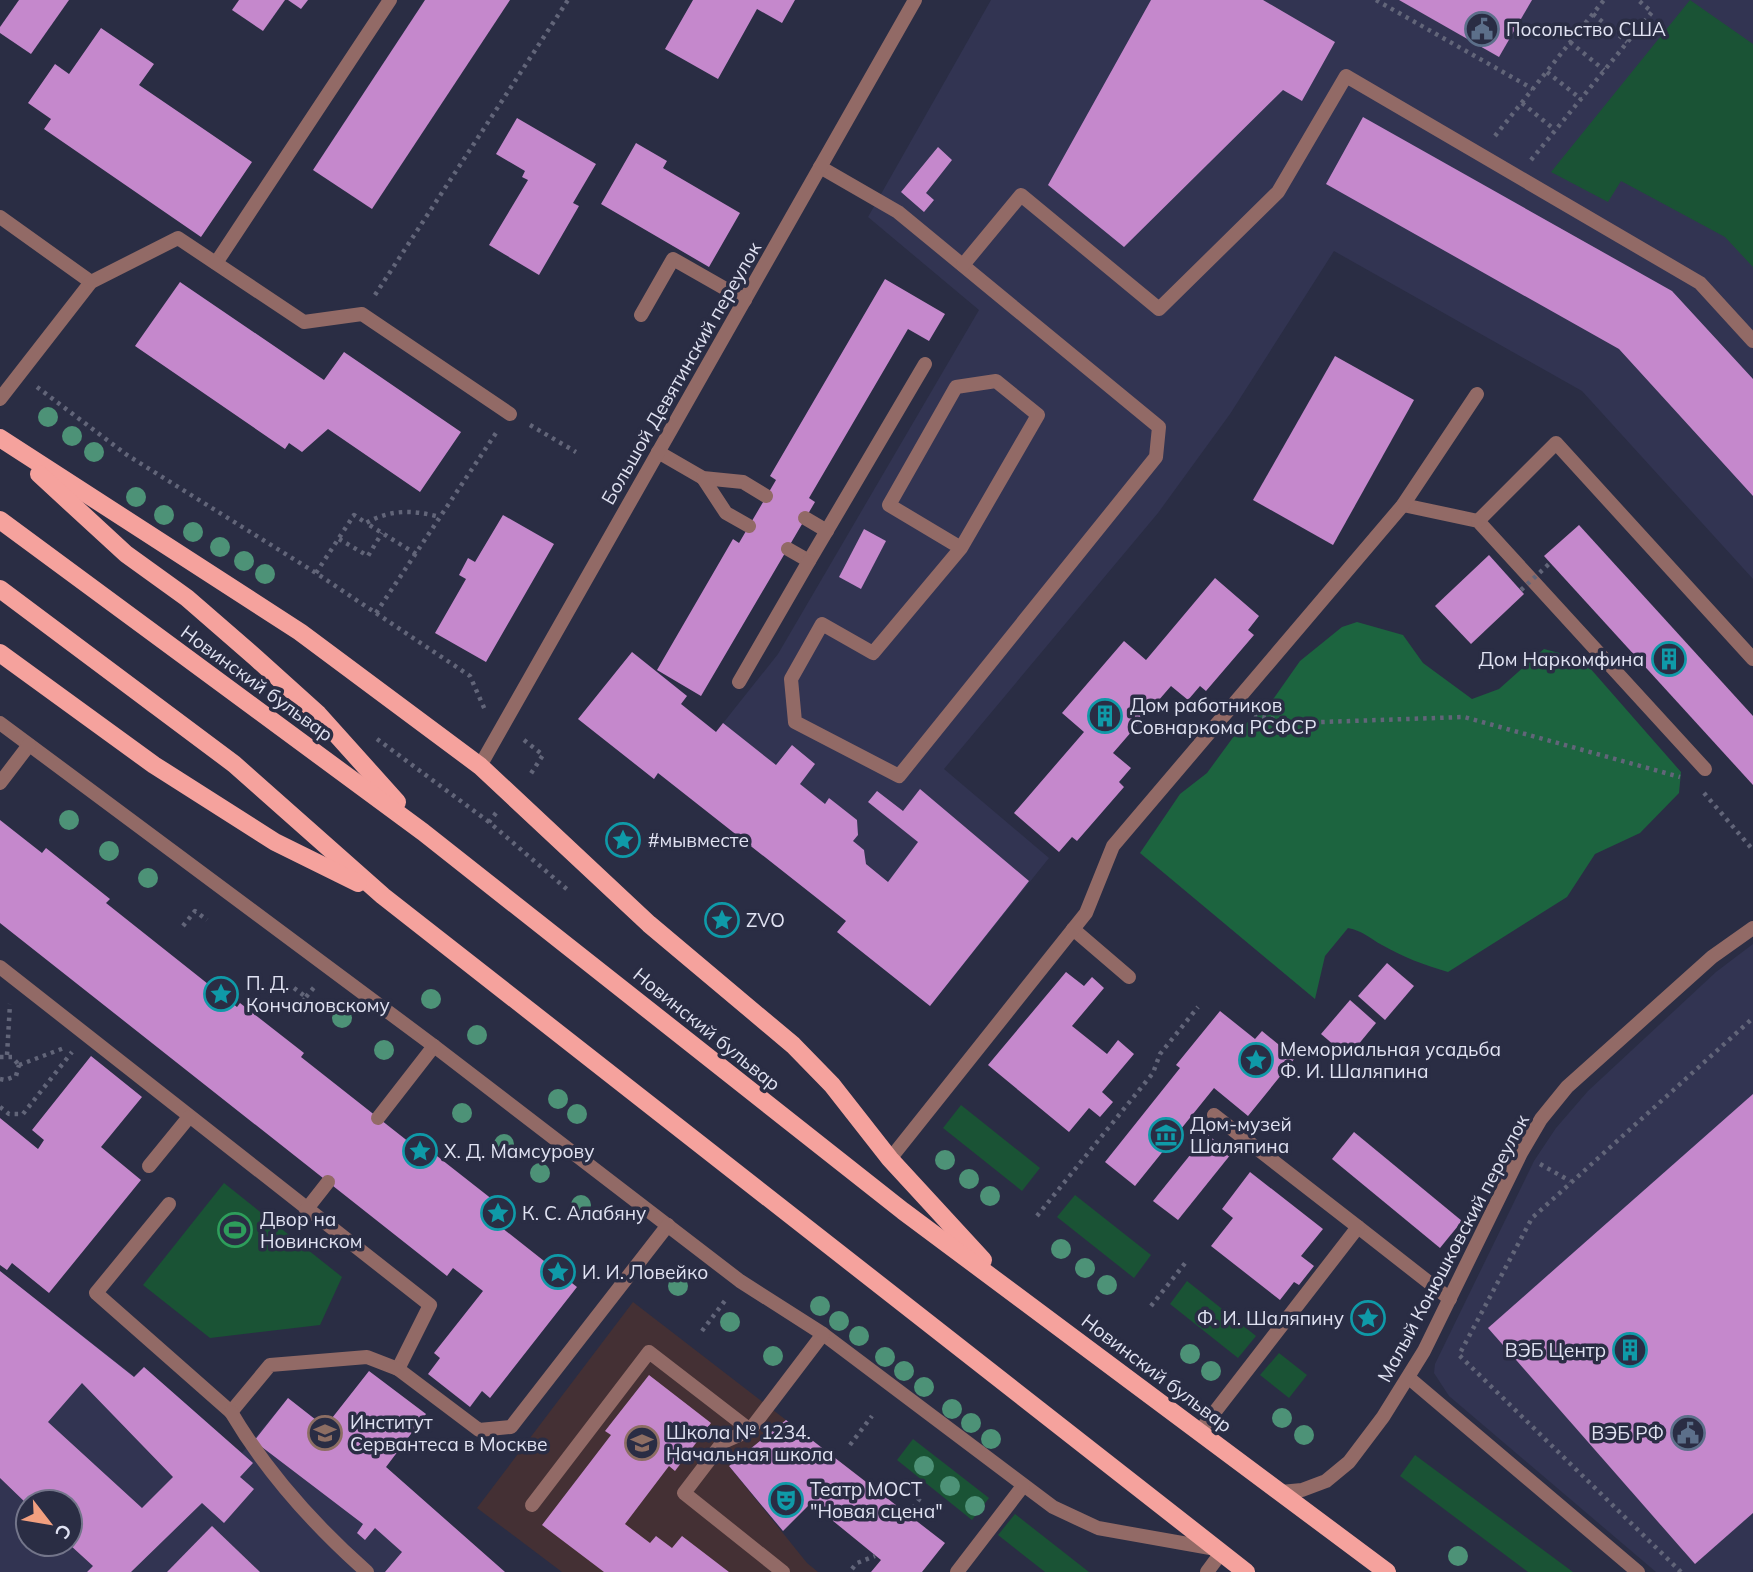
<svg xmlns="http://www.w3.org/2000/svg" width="1753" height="1572" viewBox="0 0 1753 1572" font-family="Mulish,sans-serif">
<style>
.built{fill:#323452;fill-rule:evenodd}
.education{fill:#443034}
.green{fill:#1a5335}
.forest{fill:#1c643f}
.building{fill:#c588cc;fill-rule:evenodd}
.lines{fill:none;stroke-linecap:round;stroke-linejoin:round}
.path{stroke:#626579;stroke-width:4.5;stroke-dasharray:3.5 5;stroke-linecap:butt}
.service{stroke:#926a66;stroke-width:14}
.minor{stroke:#926a66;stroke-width:14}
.primary{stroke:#f5a29d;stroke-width:18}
.path-bridge{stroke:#626579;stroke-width:4.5;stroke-dasharray:3.5 5;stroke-linecap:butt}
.tree{fill:#4d9277}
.labels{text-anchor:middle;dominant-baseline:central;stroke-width:7;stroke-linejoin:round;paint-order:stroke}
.poi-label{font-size:19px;fill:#e0e2f2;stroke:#2a2d44;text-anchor:start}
.street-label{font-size:19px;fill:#e0e2f2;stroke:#2a2d44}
</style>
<rect width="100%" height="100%" fill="#2a2d44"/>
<g class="built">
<path d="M991 0H1753V579L1582 391 1334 251 1230 414 1158 513 944 769 1049 858 930 1006 837 932 846 921 659 773 654 779 579 719 632 652 687 696 681 704 716 732 778 654 979 310 868 217Z"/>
<path d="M1753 944V1569L1750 1572H1656L1449 1396 1434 1373 1435 1364 1534 1161 1556 1128 1588 1091 1716 972Z"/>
<path d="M0 1271 134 1376 144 1367 242 1453 288 1398 325 1427 369 1371 426 1414 386 1467 505 1572H0ZM28 1502H70V1544H28Z"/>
</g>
<path class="education" d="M633 1302 786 1420 729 1466 807 1563 818 1572H562L477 1508Z"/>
<g class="green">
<path d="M1690 0 1753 44V267L1725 237 1621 181 1608 202 1551 172Z"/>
<path d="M961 1105 1040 1168 1022 1191 943 1128Z"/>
<path d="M224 1183 342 1277 320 1325 210 1338 143 1285Z"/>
<path d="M1075 1195 1151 1255 1134 1278 1057 1217Z"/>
<path d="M1187 1281 1256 1336 1238 1358 1170 1304Z"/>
<path d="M1279 1353 1307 1375 1289 1398 1260 1375Z"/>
<path d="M913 1439 989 1498 972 1520 897 1460Z"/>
<path d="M1415 1455 1573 1572H1528L1400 1476Z"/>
<path d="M1015 1514 1089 1572H1045L998 1535Z"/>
</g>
<path class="forest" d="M1357 622 1403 635 1423 663 1472 699 1499 689 1544 649 1582 659 1681 772 1679 793 1640 833 1595 854 1567 897 1448 972C1424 965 1403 957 1382 945 1369 938 1363 931 1348 928L1325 956 1315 999 1140 853 1180 794 1207 773 1237 732 1274 698 1300 661 1342 627Z"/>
<g class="building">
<path d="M19 0H69L31 54 0 33V27Z"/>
<path d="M239 0H285L263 31 232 10Z"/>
<path d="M288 0H308L301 9Z"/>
<path d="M425 0H510L372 209 313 170Z"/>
<path d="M693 0H795L782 23 757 9 718 79 665 49Z"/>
<path d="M1151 0H1263L1335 42 1302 101 1283 90 1124 247 1048 185Z"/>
<path d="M1399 0H1532L1499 57Z"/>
<path d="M101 28 154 64 139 85 252 162 201 237 44 129 51 119 28 103 55 64 69 74Z"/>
<path d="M1363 117 1672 291 1753 379V496L1619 349 1326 184Z"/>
<path d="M517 118 596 164 573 203 579 206 539 275 489 245 528 180 522 177 525 171 496 154Z"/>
<path d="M636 143 667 161 663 168 740 213 709 267 601 204Z"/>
<path d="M938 147 952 160 926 193 934 200 924 212 901 192Z"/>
<path d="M885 279 945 314 929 341 908 329 809 498 815 502 701 696 657 670 733 539 739 543 776 480 770 476Z"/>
<path d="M180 282 324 380 344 352 461 432 420 492 328 429 302 452 289 443 285 449 135 346Z"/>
<path d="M1335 356 1414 400 1333 545 1253 500Z"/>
<path d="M503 515 554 544 486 662 435 633 466 579 459 575 468 558 475 562Z"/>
<path d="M1579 525 1753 716V785L1544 556Z"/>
<path d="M864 529 886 541 861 589 839 577Z"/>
<path d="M1489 555 1524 594 1471 644 1435 606Z"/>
<path d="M1215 578 1259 616 1248 630 1254 635 1206 691 1200 686 1188 700 1171 686 1113 753 1131 768 1119 782 1124 787 1077 841 1072 837 1059 852 1014 813 1084 732 1062 713 1124 641 1146 660Z"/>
<path d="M632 652 687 696 681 704 716 732 723 723 776 765 792 745 815 764 800 784 825 804 829 798 857 820 858 835 853 841 864 850 866 864 888 882 918 842 868 802 877 791 903 811 920 789 1029 881 930 1006 837 932 846 921 658 773 654 779 578 719Z"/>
<path d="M0 820 42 853 46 848 110 899 106 903 237 1007 240 1003 304 1053 301 1057 433 1161 437 1156 502 1207 492 1220 577 1287 490 1398 482 1391 470 1407 428 1374 440 1358 434 1353 483 1291 453 1268 447 1276 0 923Z"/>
<path d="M1387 963 1414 986 1385 1020 1358 996Z"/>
<path d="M1066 972 1084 986 1092 977 1104 988 1072 1026 1107 1054 1118 1040 1134 1054 1102 1092 1113 1102 1100 1117 1089 1108 1069 1132 988 1065Z"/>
<path d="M1350 1000 1376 1023 1348 1057 1321 1034Z"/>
<path d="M1220 1011 1255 1039 1262 1031 1295 1058 1248 1116 1214 1088 1135 1186 1105 1162 1180 1068 1176 1065Z"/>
<path d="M91 1056 142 1097 101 1147 141 1180 49 1293 12 1263 7 1270 0 1265V1118L38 1149 44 1140 32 1130Z"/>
<path d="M1753 1094V1513L1695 1564 1488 1328Z"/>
<path d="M1354 1132 1462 1221 1440 1248 1332 1159Z"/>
<path d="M1207 1134 1231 1154 1178 1220 1153 1201Z"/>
<path d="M1250 1172 1323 1229 1301 1256 1314 1266 1299 1285 1294 1282 1280 1300 1211 1246 1233 1218 1222 1209Z"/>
<path d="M0 1271 134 1377 144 1367 253 1463 240 1477 254 1489 224 1523 202 1503 131 1572H87L93 1566 70 1545V1502H28V1505L0 1478ZM82 1383 173 1477 142 1508 48 1422Z"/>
<path d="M369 1371 426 1414 386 1467 505 1572H385L402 1552 375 1528 365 1540 357 1533 363 1524 254 1441 288 1398 325 1427Z"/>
<path d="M649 1375 711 1423 675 1471 669 1466 625 1524 650 1543 656 1536 672 1548 682 1536 729 1572H604L542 1525 611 1435 605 1431Z"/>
<path d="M786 1420 945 1543 922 1572H871L881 1560 811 1503 783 1531 729 1466Z"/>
<path d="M212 1526 260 1572H167Z"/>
</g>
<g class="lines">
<g class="path">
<path d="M1376 0 1533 89"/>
<path d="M1593 14 1627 42"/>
<path d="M1570 42 1604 70"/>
<path d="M1547 72 1581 99"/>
<path d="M1522 103 1555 130"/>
<path d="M1495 136 1604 0"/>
<path d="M1531 160 1652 12 1638 0"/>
<path d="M375 295 568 0"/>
<path d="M37 387 127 455 316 573 470 676 485 710"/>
<path d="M530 425 576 452"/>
<path d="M339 539 368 556 382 533"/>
<path d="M416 554 366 523C391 509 413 510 440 517"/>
<path d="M316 573 354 515 366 523"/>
<path d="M376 613 496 433"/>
<path d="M1254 715 1294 723 1464 717 1680 777"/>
<path d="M377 739 489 822"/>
<path d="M524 740 543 755 530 775"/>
<path d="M1704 793 1753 850"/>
<path d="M496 813 489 822 569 891"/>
<path d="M183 926 195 911 207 920"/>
<path d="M294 988 306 997 295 1013"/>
<path d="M306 997 316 985"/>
<path d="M7 1055 10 1004"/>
<path d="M0 1057H12L19 1065"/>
<path d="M19 1065 64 1048"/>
<path d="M0 1079 5 1080 16 1076 19 1065"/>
<path d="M0 1107 9 1114H23L72 1052"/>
<path d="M1540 1164 1570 1181"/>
<path d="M1037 1216 1153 1073 1160 1054 1198 1007"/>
<path d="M1151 1306 1186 1262"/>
<path d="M702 1331 727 1298"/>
<path d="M850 1445 872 1416"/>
<path d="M908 1515 920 1498"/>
<path d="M852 1569 857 1563 875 1556"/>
<path d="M1681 1572 1459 1355 1532 1218 1753 1018"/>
</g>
<g class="service">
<path d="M820 167 898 212 1159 427 1156 457 899 776 795 722 791 679 822 624 873 653 961 548 1038 415 996 381 956 387 889 505 961 548"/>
<path d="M0 217 91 282"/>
<path d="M216 263 390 0"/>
<path d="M963 265 1021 195 1159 309 1278 192 1346 76 1700 283 1753 341"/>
<path d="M641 315 673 259 745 300"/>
<path d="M0 399 91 282 178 238 304 322 362 314 510 414"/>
<path d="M658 452 703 478 743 482 766 496"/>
<path d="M703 478 726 513 749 526"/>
<path d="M1403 505 1478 521 1705 769"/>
<path d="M805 518 827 531"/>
<path d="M1478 521 1556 443 1753 659"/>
<path d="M788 549 809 561 925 364"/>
<path d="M739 682 809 561"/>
<path d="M0 723 434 1046 740 1281 823 1334 1053 1507 1098 1528 1216 1549"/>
<path d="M0 783 29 745"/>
<path d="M1073 929 1129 977"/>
<path d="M0 967 430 1305 398 1369"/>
<path d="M378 1118 434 1046"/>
<path d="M890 1159 1086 913 1113 846 1403 505 1477 394"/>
<path d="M149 1166 189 1117"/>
<path d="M169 1204 96 1293 231 1412 270 1365 367 1357 398 1369 479 1430 511 1427 668 1225"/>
<path d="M306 1210 328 1182"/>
<path d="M1358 1227 1450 1299"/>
<path d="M231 1412C267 1473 314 1525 367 1572"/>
<path d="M1200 1431 1358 1227 1214 1115"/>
<path d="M532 1505 649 1352 750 1430"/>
<path d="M783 1572 684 1493 723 1442 750 1430 823 1334"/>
<path d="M957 1572 1023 1486"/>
<path d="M1207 1572 1221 1553"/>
</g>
<g class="minor">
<path d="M480 766 915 0"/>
<path d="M1409 1378 1638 1572"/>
<path d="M1281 1492 1302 1490 1326 1481 1349 1462 1383 1417 1424 1351 1521 1153 1541 1119 1567 1087 1712 957 1753 928"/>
</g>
<g class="primary">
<path d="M0 438 300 632 480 766 649 924 793 1045 832 1085 890 1159 983 1260"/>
<path d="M39 474 126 554 187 598 256 658 318 714 397 802"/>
<path d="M0 520 423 832 903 1211 1387 1572"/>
<path d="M0 589 234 764 383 896 1246 1572"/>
<path d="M0 653 154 765 275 842 358 883"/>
</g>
<path class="path-bridge" d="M1521 590 1550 563"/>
</g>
<g class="tree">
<circle cx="48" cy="417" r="10"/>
<circle cx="72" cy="436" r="10"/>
<circle cx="94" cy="452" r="10"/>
<circle cx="136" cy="497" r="10"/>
<circle cx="164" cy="515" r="10"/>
<circle cx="193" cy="532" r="10"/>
<circle cx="220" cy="547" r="10"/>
<circle cx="244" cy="561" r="10"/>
<circle cx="265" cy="574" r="10"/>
<circle cx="69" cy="820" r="10"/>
<circle cx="109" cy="851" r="10"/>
<circle cx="148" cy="878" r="10"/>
<circle cx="431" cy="999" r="10"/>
<circle cx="342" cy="1018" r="10"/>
<circle cx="477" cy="1035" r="10"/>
<circle cx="384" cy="1050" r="10"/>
<circle cx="558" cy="1099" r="10"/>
<circle cx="462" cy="1113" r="10"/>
<circle cx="577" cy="1114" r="10"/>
<circle cx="504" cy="1144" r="10"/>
<circle cx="945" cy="1160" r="10"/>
<circle cx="540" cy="1173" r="10"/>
<circle cx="969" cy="1179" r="10"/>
<circle cx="990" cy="1196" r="10"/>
<circle cx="581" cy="1205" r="10"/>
<circle cx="1061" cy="1249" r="10"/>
<circle cx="1085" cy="1268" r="10"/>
<circle cx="1107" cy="1285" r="10"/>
<circle cx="678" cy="1286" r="10"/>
<circle cx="820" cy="1306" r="10"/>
<circle cx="839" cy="1321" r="10"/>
<circle cx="730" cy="1322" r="10"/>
<circle cx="859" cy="1336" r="10"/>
<circle cx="1190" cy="1354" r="10"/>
<circle cx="773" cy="1356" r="10"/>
<circle cx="885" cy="1357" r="10"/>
<circle cx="904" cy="1371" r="10"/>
<circle cx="1211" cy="1371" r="10"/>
<circle cx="924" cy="1387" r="10"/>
<circle cx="952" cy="1409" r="10"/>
<circle cx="1282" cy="1418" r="10"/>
<circle cx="971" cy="1423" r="10"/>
<circle cx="1304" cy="1435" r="10"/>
<circle cx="991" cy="1439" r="10"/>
<circle cx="924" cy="1466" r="10"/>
<circle cx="950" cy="1486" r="10"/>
<circle cx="975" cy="1506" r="10"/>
<circle cx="1458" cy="1556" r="10"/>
</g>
<defs>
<g id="civic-ring" transform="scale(1.75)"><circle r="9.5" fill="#2a2d44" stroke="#5c6f8a" stroke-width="1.5"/><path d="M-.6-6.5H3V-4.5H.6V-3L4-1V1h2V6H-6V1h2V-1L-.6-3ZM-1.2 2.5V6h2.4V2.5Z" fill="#5c6f8a"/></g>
<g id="building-ring" transform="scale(1.75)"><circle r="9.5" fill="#2a2d44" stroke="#0f9aa8" stroke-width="1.5"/><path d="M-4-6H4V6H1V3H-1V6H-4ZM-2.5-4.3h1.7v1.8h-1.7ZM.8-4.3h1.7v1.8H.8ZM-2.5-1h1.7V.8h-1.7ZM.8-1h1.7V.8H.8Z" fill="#0f9aa8"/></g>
<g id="sight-ring" transform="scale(1.75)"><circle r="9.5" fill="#2a2d44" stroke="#0f9aa8" stroke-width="1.5"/><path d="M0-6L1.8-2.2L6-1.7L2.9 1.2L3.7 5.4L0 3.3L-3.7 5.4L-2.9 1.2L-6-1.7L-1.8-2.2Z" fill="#0f9aa8"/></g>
<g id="museum-ring" transform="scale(1.75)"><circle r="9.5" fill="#2a2d44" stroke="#0f9aa8" stroke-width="1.5"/><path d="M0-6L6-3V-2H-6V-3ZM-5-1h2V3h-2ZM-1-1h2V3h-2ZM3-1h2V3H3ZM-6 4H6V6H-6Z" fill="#0f9aa8"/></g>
<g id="stadium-ring" transform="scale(1.75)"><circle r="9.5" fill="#2a2d44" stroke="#2e9e5b" stroke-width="1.5"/><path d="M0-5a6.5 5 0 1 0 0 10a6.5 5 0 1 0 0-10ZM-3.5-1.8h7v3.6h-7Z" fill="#2e9e5b"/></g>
<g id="university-ring" transform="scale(1.75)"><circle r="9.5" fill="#2a2d44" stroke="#8d6e63" stroke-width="1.5"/><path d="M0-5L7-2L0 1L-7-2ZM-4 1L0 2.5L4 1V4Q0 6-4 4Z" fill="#8d6e63"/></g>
<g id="school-ring" transform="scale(1.75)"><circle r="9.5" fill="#2a2d44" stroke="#8d6e63" stroke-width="1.5"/><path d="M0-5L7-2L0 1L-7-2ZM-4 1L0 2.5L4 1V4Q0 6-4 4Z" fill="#8d6e63"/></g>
<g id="theatre-ring" transform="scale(1.75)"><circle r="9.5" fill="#2a2d44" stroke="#0f9aa8" stroke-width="1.5"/><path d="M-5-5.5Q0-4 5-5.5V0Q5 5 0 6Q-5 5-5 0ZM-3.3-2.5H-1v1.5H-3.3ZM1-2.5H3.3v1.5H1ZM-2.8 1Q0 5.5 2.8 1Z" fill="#0f9aa8"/></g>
</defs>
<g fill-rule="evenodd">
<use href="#civic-ring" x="1482" y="29"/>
<use href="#building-ring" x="1669" y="659"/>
<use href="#building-ring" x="1105" y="716"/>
<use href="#sight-ring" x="623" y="840"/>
<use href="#sight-ring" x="722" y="920"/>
<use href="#sight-ring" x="221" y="994"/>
<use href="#sight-ring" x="1256" y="1060"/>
<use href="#museum-ring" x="1166" y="1135"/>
<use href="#sight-ring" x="420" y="1151"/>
<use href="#sight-ring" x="498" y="1213"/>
<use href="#stadium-ring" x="235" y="1230"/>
<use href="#sight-ring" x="558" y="1272"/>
<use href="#sight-ring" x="1368" y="1318"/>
<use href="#building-ring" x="1630" y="1350"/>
<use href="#university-ring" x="325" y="1433"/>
<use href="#civic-ring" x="1688" y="1433"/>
<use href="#school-ring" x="642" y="1443"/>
<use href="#theatre-ring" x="786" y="1500"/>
</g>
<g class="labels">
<g class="poi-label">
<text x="1506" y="29">Посольство США</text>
<text x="1644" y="659" text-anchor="end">Дом Наркомфина</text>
<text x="1130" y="705">Дом работников<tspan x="1130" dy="22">Совнаркома РСФСР</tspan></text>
<text x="648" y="840">#мывместе</text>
<text x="746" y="920">ZVO</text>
<text x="246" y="983">П. Д.<tspan x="246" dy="22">Кончаловскому</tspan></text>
<text x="1280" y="1049">Мемориальная усадьба<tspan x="1280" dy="22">Ф. И. Шаляпина</tspan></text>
<text x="1190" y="1124">Дом-музей<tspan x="1190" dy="22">Шаляпина</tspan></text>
<text x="444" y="1151">Х. Д. Мамсурову</text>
<text x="522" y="1213">К. С. Алабяну</text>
<text x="260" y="1219">Двор на<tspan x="260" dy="22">Новинском</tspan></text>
<text x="582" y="1272">И. И. Ловейко</text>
<text x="1344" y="1318" text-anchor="end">Ф. И. Шаляпину</text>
<text x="1606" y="1350" text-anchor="end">ВЭБ Центр</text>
<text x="350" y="1422">Институт<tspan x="350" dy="22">Сервантеса в Москве</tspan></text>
<text x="666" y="1432">Школа № 1234.<tspan x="666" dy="22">Начальная школа</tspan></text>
<text x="1664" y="1433" text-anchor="end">ВЭБ РФ</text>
<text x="810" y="1489">Театр МОСТ<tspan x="810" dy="22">"Новая сцена"</tspan></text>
</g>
<g class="street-label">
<text transform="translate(681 373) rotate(-60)">Большой Девятинский переулок</text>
<text transform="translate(257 683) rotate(36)">Новинский бульвар</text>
<text transform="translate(707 1029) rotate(39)">Новинский бульвар</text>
<text transform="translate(1453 1248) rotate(-62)">Малый Конюшковский переулок</text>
<text transform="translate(1157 1373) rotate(37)">Новинский бульвар</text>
</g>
</g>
<g transform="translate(49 1523) rotate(121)"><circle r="33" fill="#2a2d44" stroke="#73758a" stroke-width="2"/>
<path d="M0-5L12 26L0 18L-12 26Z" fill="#f2a080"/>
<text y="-10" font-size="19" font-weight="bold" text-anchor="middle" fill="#e0e2f2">С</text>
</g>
</svg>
